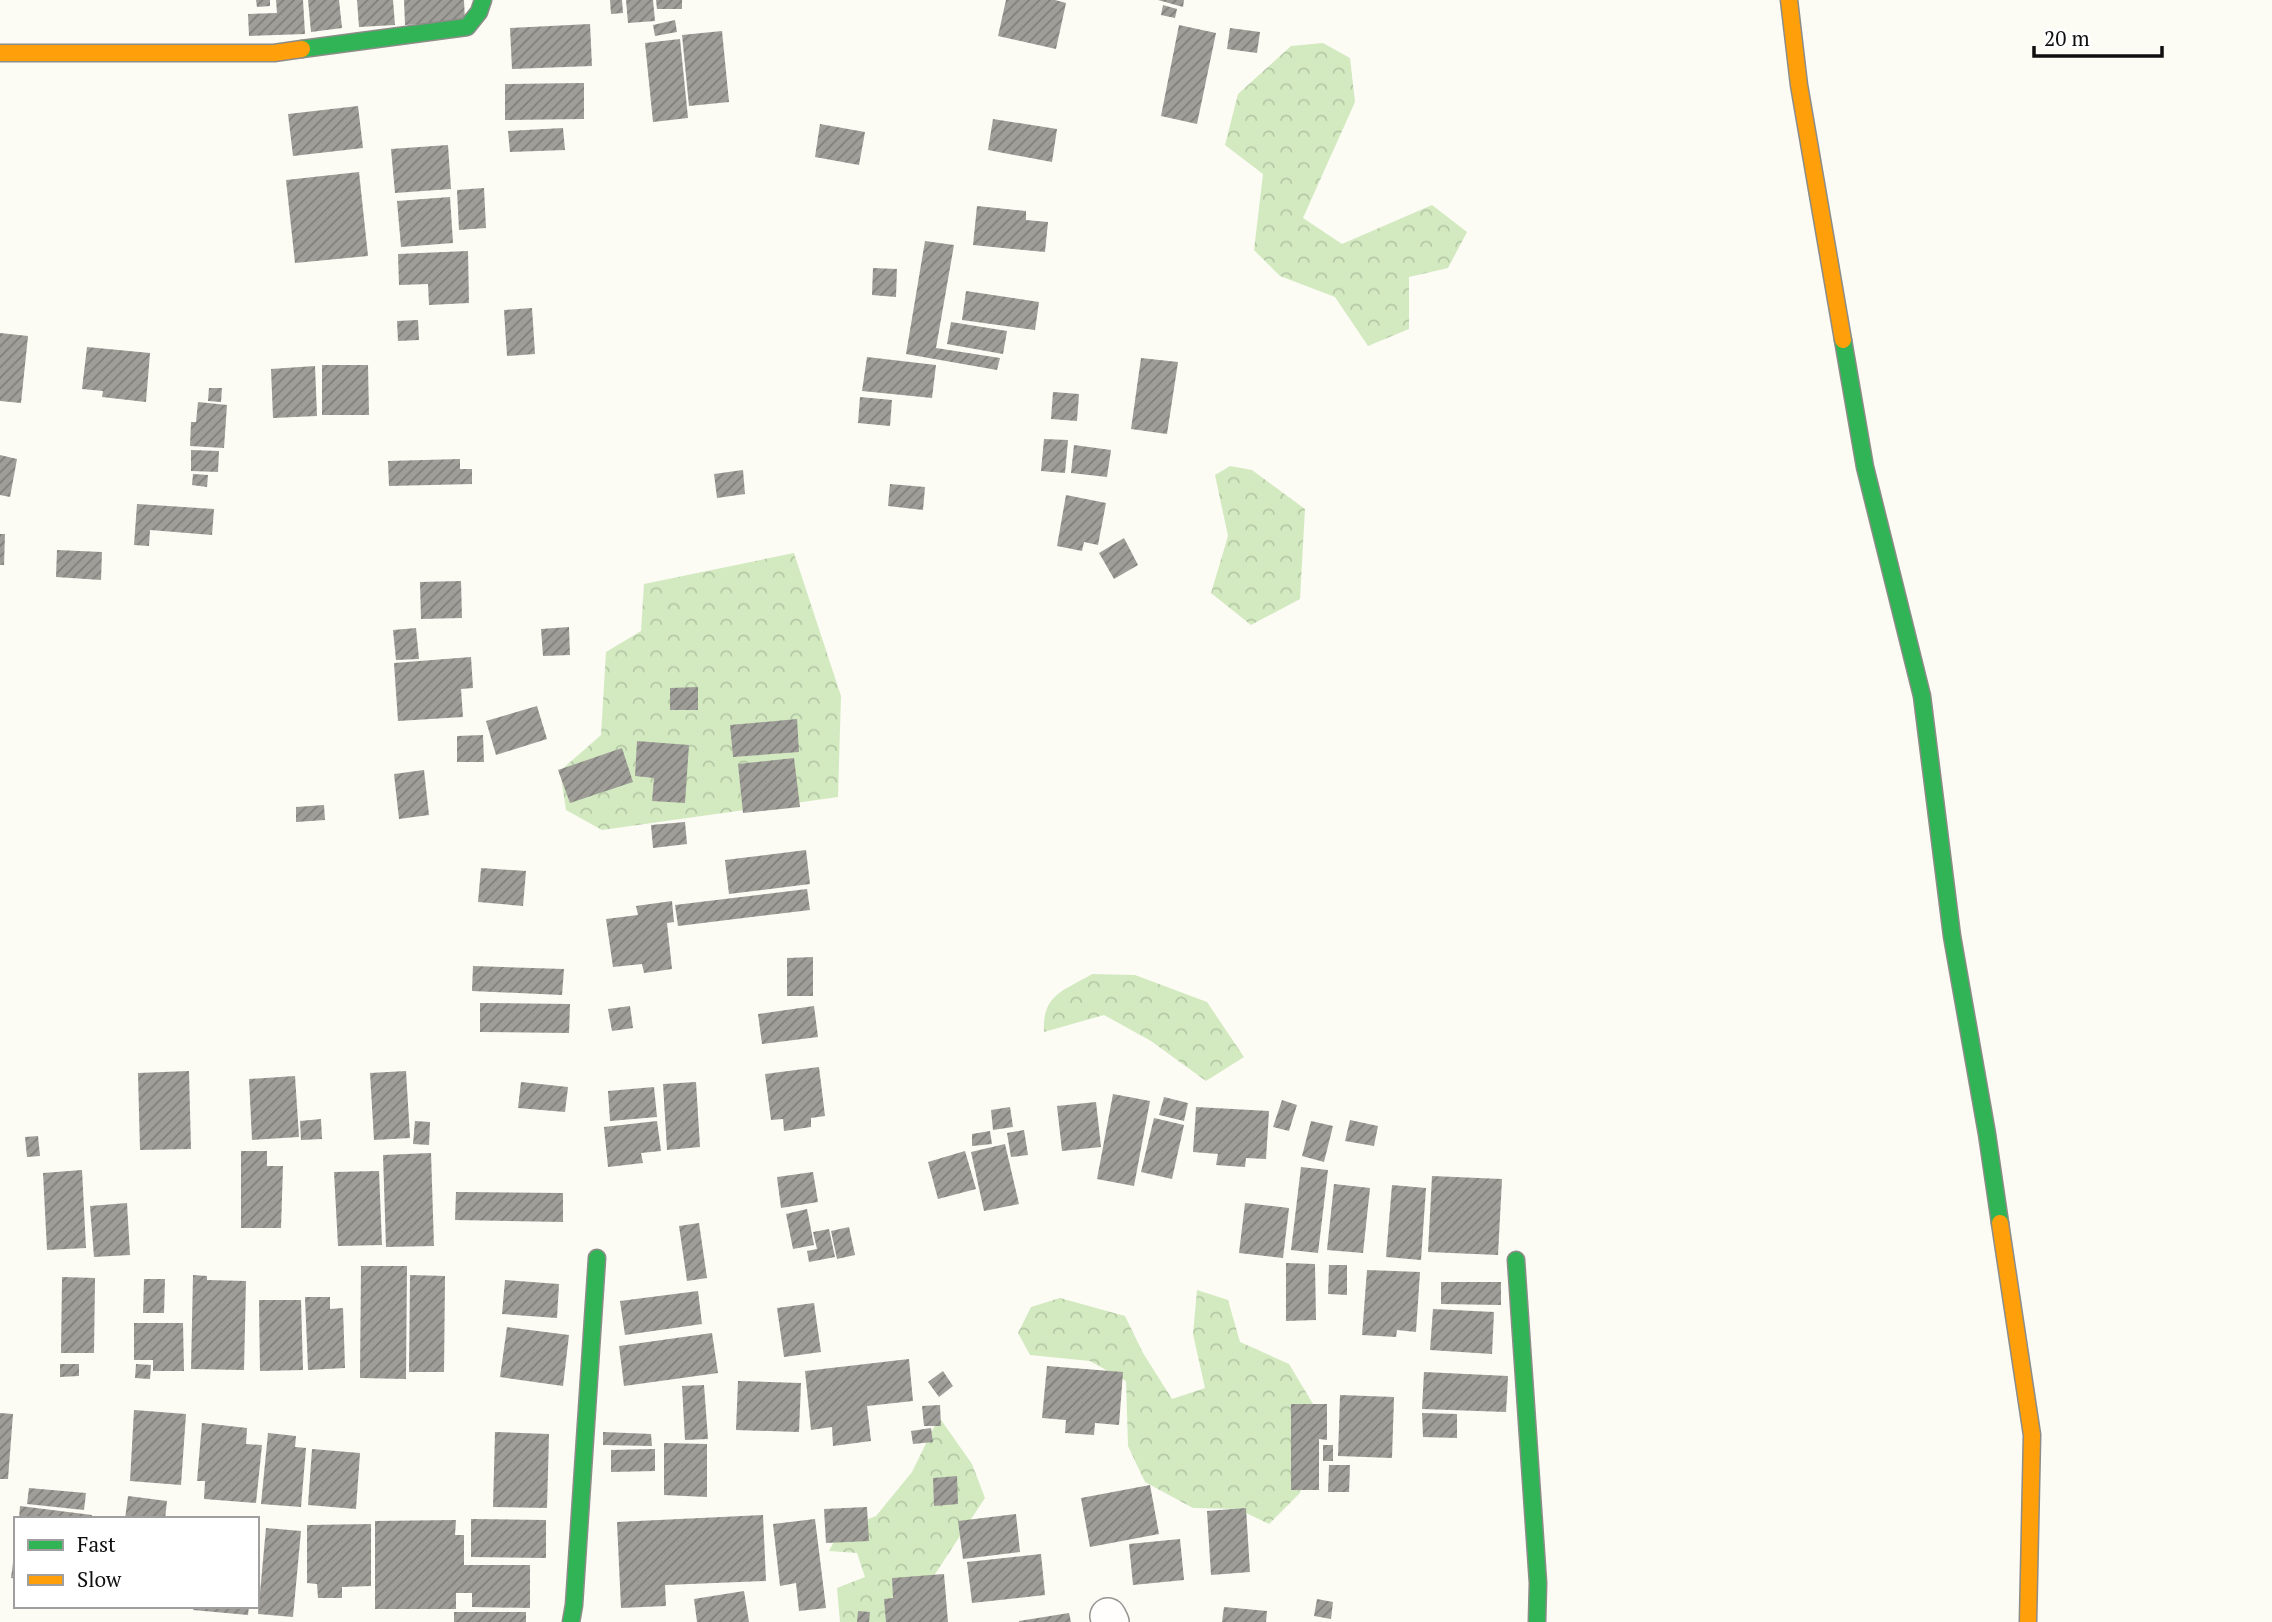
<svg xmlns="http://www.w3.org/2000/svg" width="2272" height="1622" viewBox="0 0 2272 1622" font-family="'PT Serif',serif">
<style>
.forest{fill:url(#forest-crowns)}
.building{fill:url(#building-hatch)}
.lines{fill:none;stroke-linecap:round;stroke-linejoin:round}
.street-casing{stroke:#969592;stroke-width:38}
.fast-casing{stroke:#8c8c89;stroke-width:19}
.slow-casing{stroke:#8c8c89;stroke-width:19}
.street{stroke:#fffefd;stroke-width:35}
.fast{stroke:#30b455;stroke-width:16}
.slow{stroke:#ff9f0a;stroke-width:16}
</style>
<defs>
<pattern id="forest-crowns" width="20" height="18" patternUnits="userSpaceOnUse" patternTransform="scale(1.75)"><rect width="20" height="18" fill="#d3eac1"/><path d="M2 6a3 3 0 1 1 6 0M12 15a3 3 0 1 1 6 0" fill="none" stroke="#b4c8a5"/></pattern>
<pattern id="building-hatch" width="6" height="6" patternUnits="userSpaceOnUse" patternTransform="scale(1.75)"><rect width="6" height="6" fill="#a09e99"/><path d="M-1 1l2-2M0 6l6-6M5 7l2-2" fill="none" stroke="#817f7b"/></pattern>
</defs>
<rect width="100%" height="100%" fill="#fcfbf4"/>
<g class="forest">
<path d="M1323 43 1350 58 1355 102 1303 218 1342 244 1432 205 1467 232 1448 268 1409 277V329L1368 346 1335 297 1280 276 1254 250 1263 174 1225 145 1238 94 1291 46Z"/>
<path d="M1230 466 1252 470 1305 509 1300 599 1251 625 1211 593 1228 536 1215 475Z"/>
<path d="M794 553 841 696 838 797 602 830 566 810 560 771 601 735 606 652 641 631 644 584Z"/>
<path d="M1092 974 1135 975 1207 1002 1244 1057 1206 1081 1151 1041 1104 1015 1044 1032C1042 994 1064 991 1092 974Z"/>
<path d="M1197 1290 1228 1300 1240 1342 1289 1364 1322 1419 1300 1493 1269 1524 1238 1509 1193 1508 1145 1482 1128 1446 1126 1381 1090 1361 1030 1355 1018 1333 1031 1307 1060 1298 1125 1316 1143 1353 1172 1399 1205 1388 1193 1334Z"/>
<path d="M939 1417 972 1464 985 1498 916 1603 919 1622H840L837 1588 865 1577 857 1553 829 1551 840 1530 876 1516 912 1472Z"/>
</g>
<g class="building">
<path d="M256 0H270V6L257 7Z"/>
<path d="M276 0H303L305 34 249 36 248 14 277 13Z"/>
<path d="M308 0H339L342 28 311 32Z"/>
<path d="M357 0H393L395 25 359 27Z"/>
<path d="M404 0H464L465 22 405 25Z"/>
<path d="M610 0H622L623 13 611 14Z"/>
<path d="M626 0H653L655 21 628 23Z"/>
<path d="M656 0H682V9H657Z"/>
<path d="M1006 0H1055L1066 3 1056 49 998 36Z"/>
<path d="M1158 0H1184L1183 7Z"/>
<path d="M1163 5 1177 9 1175 18 1161 15Z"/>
<path d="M675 20 677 32 655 36 653 25Z"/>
<path d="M590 24 592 66 512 69 510 28Z"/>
<path d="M1179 25 1216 33 1197 124 1161 116Z"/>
<path d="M1230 28 1260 32 1257 53 1227 49Z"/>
<path d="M722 31 729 102 689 106 682 35Z"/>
<path d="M680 39 688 118 653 122 645 43Z"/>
<path d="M584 83V119L505 120V84Z"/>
<path d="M358 106 363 148 293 156 288 114Z"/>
<path d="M993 119 1057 129 1052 162 988 150Z"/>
<path d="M820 124 865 132 859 165 815 157Z"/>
<path d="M563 128 565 150 510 152 508 131Z"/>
<path d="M448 145 451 189 395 193 391 149Z"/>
<path d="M359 172 368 256 295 263 286 180Z"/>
<path d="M484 188 486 228 459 230 457 190Z"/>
<path d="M450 197 453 243 401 247 397 201Z"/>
<path d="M977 206 1026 211V220L1048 222 1045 252 973 245Z"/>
<path d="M925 241 954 245 936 348 1000 358 997 370 906 354Z"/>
<path d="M468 251 469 303 429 305 428 284 399 285 398 254Z"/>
<path d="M873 268 897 269 896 297 872 295Z"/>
<path d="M966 291 1039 302 1035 330 962 320Z"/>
<path d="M532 308 535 354 507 356 504 310Z"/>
<path d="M418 320 419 340 398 341 397 321Z"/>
<path d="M951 322 1007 331 1003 354 947 344Z"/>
<path d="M0 333 28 336 21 403 0 401Z"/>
<path d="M87 347 150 353 146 402 102 397 103 391 82 389Z"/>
<path d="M867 357 936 365 932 398 862 391Z"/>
<path d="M1141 358 1178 362 1167 434 1131 429Z"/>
<path d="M322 365H368L369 415H322Z"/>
<path d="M315 366 317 416 273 418 271 369Z"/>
<path d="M209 388H222L221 402 208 401Z"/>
<path d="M1053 392 1079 394 1077 421 1051 419Z"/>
<path d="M860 397 892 400 890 426 858 423Z"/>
<path d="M198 402 227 405 224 448 190 446 191 422H196Z"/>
<path d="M1044 439 1068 440 1065 473 1041 471Z"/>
<path d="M1074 445 1111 450 1107 477 1071 473Z"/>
<path d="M191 450 219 451 218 472 191 471Z"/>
<path d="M0 455 17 459 10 497 0 495Z"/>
<path d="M460 459V469H472V484L389 486 388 461Z"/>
<path d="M743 470 745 494 717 498 714 474Z"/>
<path d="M193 474 208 475 207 487 192 485Z"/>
<path d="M890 484 925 487 923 510 888 506Z"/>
<path d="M1066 495 1106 503 1098 545 1084 542 1082 551 1057 546Z"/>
<path d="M137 504 214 509 212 535 150 530 149 546 134 545Z"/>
<path d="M0 534H5L4 565H0Z"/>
<path d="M1124 538 1138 565 1114 579 1099 553Z"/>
<path d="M57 550 102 552 101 580 56 577Z"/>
<path d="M461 581 462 618 421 619 420 582Z"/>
<path d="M569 627 570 655 543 656 541 629Z"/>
<path d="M416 628 419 659 396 660 393 630Z"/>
<path d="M471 657 473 688 461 689 463 717 398 721 394 663Z"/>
<path d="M698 687V710H670V688Z"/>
<path d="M537 706 547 739 496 755 486 721Z"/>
<path d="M797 719 799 752 733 757 730 725Z"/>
<path d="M483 735 484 762H457V736Z"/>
<path d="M637 741 689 745 685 803 652 801 654 778 635 776Z"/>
<path d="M622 748 633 782 570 803 558 770Z"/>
<path d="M794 758 800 807 743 813 738 764Z"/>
<path d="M424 770 429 815 399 819 394 774Z"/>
<path d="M324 805 325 820 296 822V807Z"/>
<path d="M685 822 687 844 653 848 651 825Z"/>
<path d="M806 850 810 884 729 894 725 860Z"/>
<path d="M481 868 526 871 523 906 478 902Z"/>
<path d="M807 889 810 910 678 926 675 905Z"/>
<path d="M672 901 674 922 667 923 672 969 644 973 642 964 613 967 606 919 638 915 636 906Z"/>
<path d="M813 957V996H787V958Z"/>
<path d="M473 966 564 969 562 995 472 991Z"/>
<path d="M480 1003 570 1004 569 1033 480 1032Z"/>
<path d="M630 1006 633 1028 612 1031 608 1009Z"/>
<path d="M814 1006 818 1037 762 1044 758 1014Z"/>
<path d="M819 1067 825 1116 811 1118V1127L784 1131 783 1119 771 1120 765 1074Z"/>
<path d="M189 1071 191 1149 140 1150 138 1073Z"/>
<path d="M406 1071 410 1138 374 1140 370 1073Z"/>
<path d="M295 1076 299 1137 252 1140 249 1079Z"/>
<path d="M521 1082 568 1087 565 1112 518 1108Z"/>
<path d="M696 1082 700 1147 667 1150 663 1084Z"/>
<path d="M654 1087 657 1117 610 1121 608 1091Z"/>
<path d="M1113 1094 1150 1101 1134 1186 1097 1179Z"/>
<path d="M1164 1097 1188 1103 1184 1121 1159 1115Z"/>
<path d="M1282 1100 1297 1105 1289 1131 1273 1127Z"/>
<path d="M1096 1102 1101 1147 1062 1151 1057 1106Z"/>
<path d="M1010 1107 1013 1127 993 1130 991 1110Z"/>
<path d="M1196 1107 1269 1111 1266 1159 1246 1158 1245 1167 1216 1165 1218 1154 1193 1152Z"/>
<path d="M1154 1118 1184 1125 1172 1179 1141 1172Z"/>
<path d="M321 1119 322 1139 301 1140 300 1121Z"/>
<path d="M1350 1120 1378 1126 1374 1146 1345 1141Z"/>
<path d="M415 1121 430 1122 429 1145 413 1144Z"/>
<path d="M657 1121 661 1151 641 1153 643 1163 608 1167 604 1127Z"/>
<path d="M1311 1121 1333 1126 1324 1162 1302 1156Z"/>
<path d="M1024 1130 1028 1155 1011 1157 1007 1133Z"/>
<path d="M990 1131 992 1144 972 1146V1134Z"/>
<path d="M38 1136 40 1156 27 1157 25 1137Z"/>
<path d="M1005 1144 1019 1204 984 1211 971 1152Z"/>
<path d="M241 1151H267V1166H283L281 1228H241Z"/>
<path d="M965 1151 976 1189 938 1199 928 1162Z"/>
<path d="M431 1153 434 1246 386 1247 383 1155Z"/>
<path d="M1301 1167 1328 1170 1318 1253 1291 1250Z"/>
<path d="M82 1170 86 1248 47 1250 43 1173Z"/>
<path d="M379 1171 382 1245 338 1246 334 1172Z"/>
<path d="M813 1172 818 1202 781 1208 777 1177Z"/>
<path d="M1432 1176 1502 1179 1498 1255 1428 1252Z"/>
<path d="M1334 1184 1370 1188 1363 1253 1327 1250Z"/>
<path d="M1392 1185 1426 1188 1421 1260 1386 1257Z"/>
<path d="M456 1192 563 1193V1222L455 1220Z"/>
<path d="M127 1203 130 1255 94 1257 90 1206Z"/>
<path d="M1245 1203 1289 1208 1283 1258 1239 1253Z"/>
<path d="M807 1209 814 1245 793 1249 786 1214Z"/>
<path d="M699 1223 707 1278 687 1281 679 1226Z"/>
<path d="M849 1227 855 1255 837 1259 831 1231Z"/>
<path d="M829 1229 835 1257 809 1262 807 1251 817 1249 813 1232Z"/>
<path d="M1286 1263 1315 1264 1316 1320 1286 1321Z"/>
<path d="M1329 1265H1347V1295L1328 1294Z"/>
<path d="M361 1266H407L406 1379 360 1378Z"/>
<path d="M1367 1270 1420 1272 1416 1332 1397 1330 1396 1337 1362 1335Z"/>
<path d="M193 1275 207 1276V1280L246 1281 244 1370 191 1369Z"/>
<path d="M410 1275 445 1276 444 1372H409Z"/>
<path d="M62 1277 95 1278 94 1353H61Z"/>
<path d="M144 1279H165L164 1313H143Z"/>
<path d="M505 1280 559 1284 557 1318 502 1314Z"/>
<path d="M1441 1282H1501V1305L1441 1304Z"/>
<path d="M698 1291 702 1324 625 1335 620 1301Z"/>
<path d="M305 1297H330V1309L343 1308 345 1368 308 1370Z"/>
<path d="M259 1300H301L303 1370 260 1371Z"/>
<path d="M814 1303 821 1352 784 1357 777 1308Z"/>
<path d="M1433 1309 1494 1312 1492 1354 1430 1350Z"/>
<path d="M134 1323H183L184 1371H153V1360H134Z"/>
<path d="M507 1327 569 1335 563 1386 500 1377Z"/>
<path d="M712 1333 718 1373 624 1386 619 1346Z"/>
<path d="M909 1359 913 1401 867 1406 871 1441 833 1446 832 1427 811 1430 805 1371Z"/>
<path d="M60 1364H79V1376L60 1377Z"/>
<path d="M136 1364 151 1365 150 1379 135 1378Z"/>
<path d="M1047 1366 1123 1372 1119 1425 1095 1423 1094 1435 1065 1433 1066 1420 1042 1418Z"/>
<path d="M943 1371 953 1386 939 1397 928 1382Z"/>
<path d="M1424 1372 1508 1376 1506 1412 1422 1409Z"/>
<path d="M738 1381 801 1383 799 1432 736 1430Z"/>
<path d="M704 1385 708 1439 685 1440 682 1386Z"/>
<path d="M1340 1395 1394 1397 1392 1458 1338 1456Z"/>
<path d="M1291 1404H1327V1440L1319 1439V1490H1291Z"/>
<path d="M940 1405 941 1426H924L922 1406Z"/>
<path d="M134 1410 186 1414 181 1485 130 1481Z"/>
<path d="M0 1413 13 1414 8 1479H0Z"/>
<path d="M1422 1413 1457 1414V1438L1423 1437Z"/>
<path d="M202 1423 247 1428 246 1444 262 1445 256 1503 204 1499 205 1481H197Z"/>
<path d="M931 1428 933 1442 913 1444 911 1431Z"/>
<path d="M495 1432 549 1434 547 1508 493 1507Z"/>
<path d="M603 1432 651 1434 652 1446 603 1445Z"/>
<path d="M268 1433 296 1436 295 1447 306 1448 301 1507 261 1504Z"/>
<path d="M664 1443 707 1444V1497L664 1495Z"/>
<rect x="1323" y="1445" width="10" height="16"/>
<path d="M312 1449 360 1453 356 1509 308 1505Z"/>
<path d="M655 1449V1471L611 1472V1450Z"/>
<path d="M1329 1465H1350L1349 1492H1328Z"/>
<path d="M957 1476 958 1504 934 1506 933 1478Z"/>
<path d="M1150 1485 1159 1534 1090 1547 1081 1498Z"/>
<path d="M29 1488 86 1493 84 1510 27 1504Z"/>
<path d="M128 1496 167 1501 165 1519H125Z"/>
<path d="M20 1506 92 1515 91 1519H19Z"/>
<path d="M867 1507 869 1541 826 1543 824 1509Z"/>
<path d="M1246 1508 1250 1572 1211 1575 1207 1511Z"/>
<path d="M1016 1514 1020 1552 963 1559 958 1521Z"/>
<path d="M763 1515 766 1581 665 1585 666 1606 621 1608 617 1522Z"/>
<path d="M471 1519 546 1520V1558L471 1557Z"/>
<path d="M815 1519 826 1608 799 1611 796 1583 780 1586 773 1524Z"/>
<path d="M456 1520 455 1535H464V1565H530V1608L472 1607V1593H456V1609H375V1521Z"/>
<path d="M371 1524V1586L342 1587V1598H318L317 1584 307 1583V1525Z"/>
<path d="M266 1528 301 1531 293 1617 258 1614Z"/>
<path d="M1180 1539 1184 1580 1133 1585 1129 1544Z"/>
<path d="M1041 1554 1045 1595 972 1603 967 1562Z"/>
<path d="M14 1555H16V1579L11 1578Z"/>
<path d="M944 1574 948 1622H886L884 1599 893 1598 892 1578Z"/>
<path d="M744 1591 749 1622H697L694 1599Z"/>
<path d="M1317 1599 1333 1602 1331 1619 1314 1616Z"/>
<path d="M194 1606H249L248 1615 193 1610Z"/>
<path d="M1224 1607 1267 1611 1266 1622H1222Z"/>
<path d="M858 1611 870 1612 869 1622H857Z"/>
<rect x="454" y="1612" width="72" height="10"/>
<path d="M1069 1613 1071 1622H1019V1621Z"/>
</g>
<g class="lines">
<g class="street-casing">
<path id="street" d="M1108 1616 1111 1622"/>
</g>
<g class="fast-casing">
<g id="fast">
<path d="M302 49 467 27 479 12 483 0"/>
<path d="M1843 340 1865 467 1922 696 1952 936 1987 1134 2000 1223"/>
<path d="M1516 1260 1538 1583 1537 1622"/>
<path d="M571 1622 574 1605 597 1258"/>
</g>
</g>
<g class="slow-casing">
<g id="slow">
<path d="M1789 0 1799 85 1843 340"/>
<path d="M0 53H274L302 49"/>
<path d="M2000 1223 2032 1435 2028 1622"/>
</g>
</g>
<use href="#street" class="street"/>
<use href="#fast" class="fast"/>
<use href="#slow" class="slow"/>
</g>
<rect x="14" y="1517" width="245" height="91" fill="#ffffff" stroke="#9f9f9f" stroke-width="2"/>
<rect x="28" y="1540" width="35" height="10" fill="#30b455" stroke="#9f9f9f" stroke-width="2"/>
<text x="77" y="1552" font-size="21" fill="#0f0f0f">Fast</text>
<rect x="28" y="1575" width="35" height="10" fill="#ff9f0a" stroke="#9f9f9f" stroke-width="2"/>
<text x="77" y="1587" font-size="21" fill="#0f0f0f">Slow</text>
<path d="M2034 46v10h128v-10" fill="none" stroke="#0f0f0f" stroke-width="3.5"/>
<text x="2044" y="46" font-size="21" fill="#0f0f0f" stroke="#ffffff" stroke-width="5" paint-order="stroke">20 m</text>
</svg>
